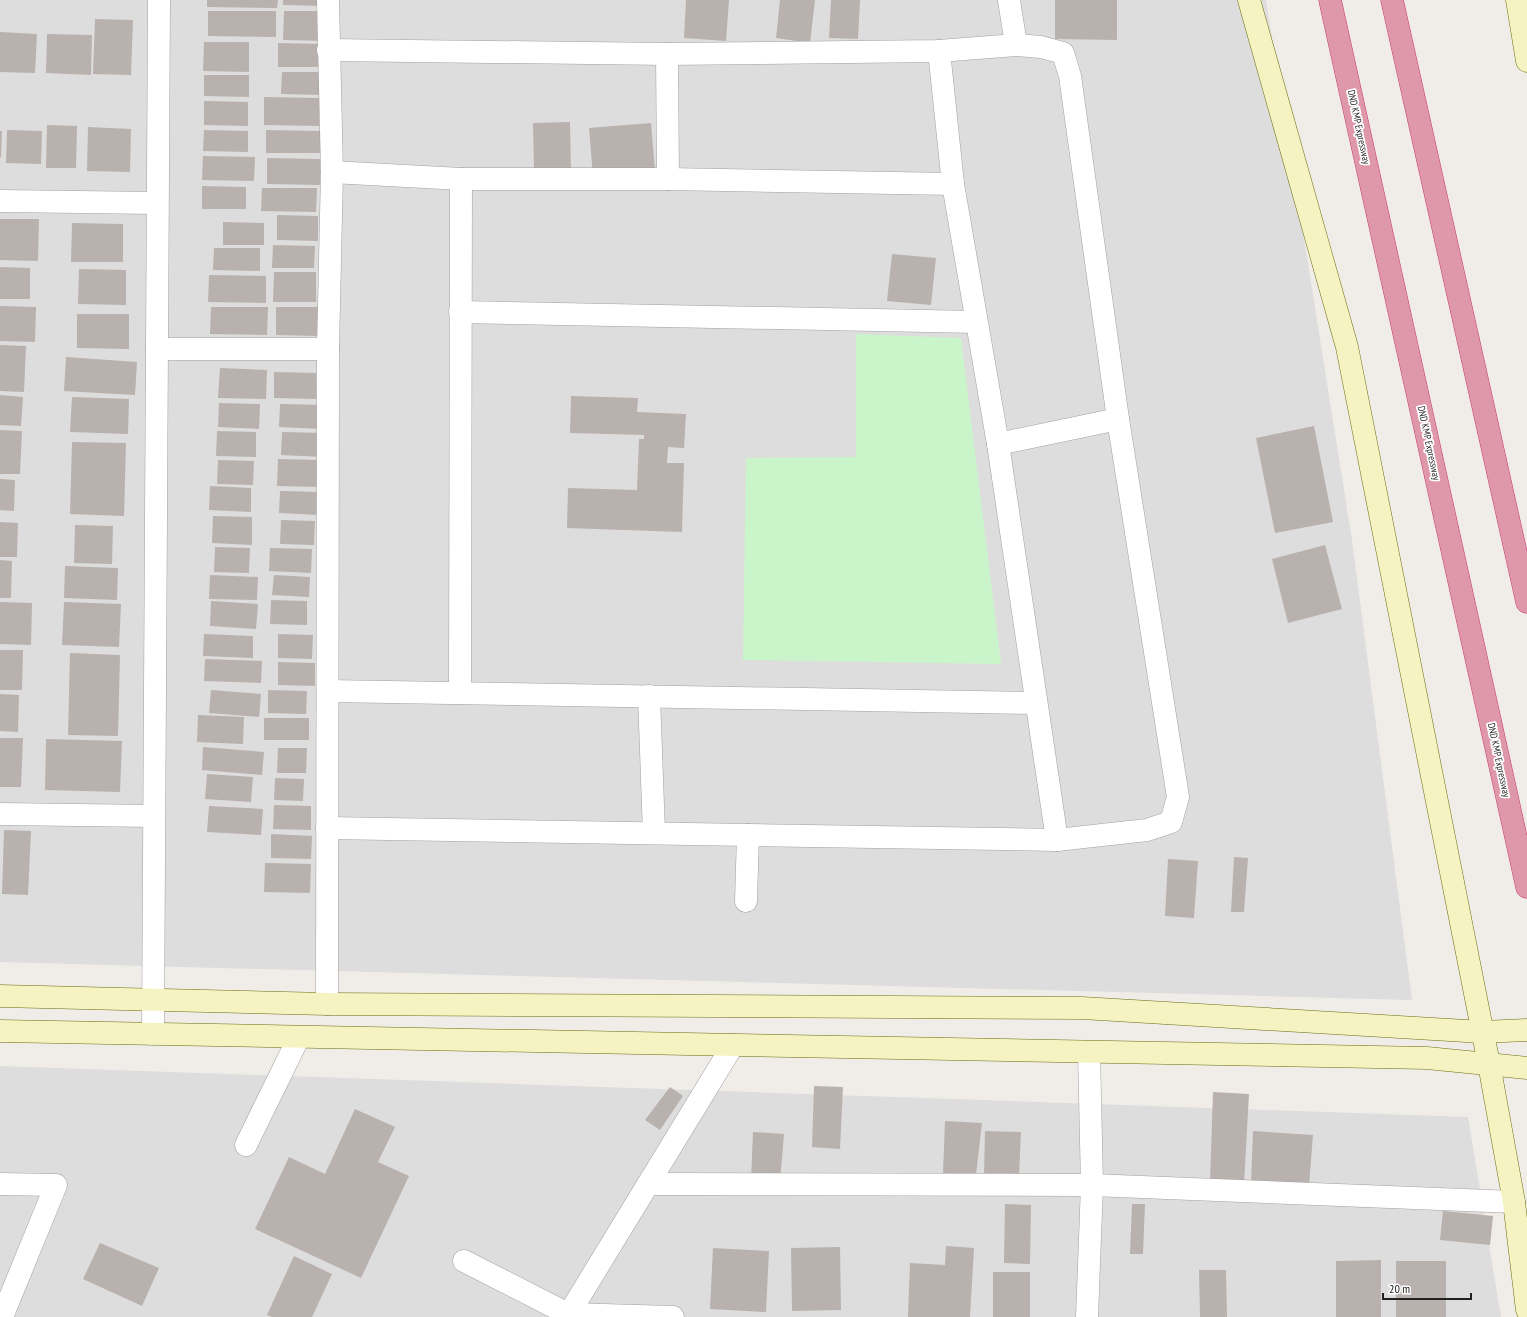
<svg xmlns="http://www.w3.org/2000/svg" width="1527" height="1317" viewBox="0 0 1527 1317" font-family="'PT Sans Narrow',sans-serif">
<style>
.residential{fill:#dedddd}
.park{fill:#caf5ca}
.building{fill:#b9b1ad}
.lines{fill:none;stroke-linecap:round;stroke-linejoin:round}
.street-casing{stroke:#a1a1a1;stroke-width:23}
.secondary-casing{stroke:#6b6e10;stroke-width:23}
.highway-casing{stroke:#ca3875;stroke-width:23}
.street{stroke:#fff;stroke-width:22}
.secondary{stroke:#f4f3c1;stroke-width:22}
.highway{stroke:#df97aa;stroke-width:22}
.labels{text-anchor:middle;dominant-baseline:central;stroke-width:3.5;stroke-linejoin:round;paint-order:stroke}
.street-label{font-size:10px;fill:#202020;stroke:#fff}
</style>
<rect width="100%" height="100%" fill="#f0ece8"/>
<g class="residential">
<path d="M0 0H1266L1352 540 1412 1000 0 962Z"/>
<path d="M0 1066 1468 1117 1501 1317H0Z"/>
</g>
<path class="park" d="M856 334 961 338 1001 664 743 660 746 458 856 457Z"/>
<g class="building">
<path d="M207 0H278L277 8 207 7Z"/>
<path d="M283 0H323V6L283 5Z"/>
<path d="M686 0H729L726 41 684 38Z"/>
<path d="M780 0H815L810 43 776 38Z"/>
<path d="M831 0H860L858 39 829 38Z"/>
<path d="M1055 0H1117V40L1055 39Z"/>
<path d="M208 11H276V37L208 36Z"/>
<path d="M284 11H327L326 41 283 40Z"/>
<path d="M95 19 133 20 131 75 93 74Z"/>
<path d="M0 32 37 34 35 73 0 72Z"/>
<path d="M47 34 92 35 91 75 46 73Z"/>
<path d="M204 42H249V72L203 71Z"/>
<path d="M278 43 323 44V67H278Z"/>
<path d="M282 72H322V95L281 94Z"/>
<path d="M204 75H249V97L204 96Z"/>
<path d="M264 97 319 98V126L264 125Z"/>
<path d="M204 101 248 102V126L204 125Z"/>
<path d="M570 122 571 171 534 172 533 123Z"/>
<path d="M651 123 655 171 593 176 589 128Z"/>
<path d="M47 125 77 126 76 168H46Z"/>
<path d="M88 127 131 129 130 172 87 171Z"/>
<path d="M7 130 42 131 41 164 6 163Z"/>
<path d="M204 130 248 131V152L203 151Z"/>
<path d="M266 130 320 131V153H266Z"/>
<path d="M0 131H2L1 157H0Z"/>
<path d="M203 156 255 157 254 181 202 180Z"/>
<path d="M267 158 320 159V185L267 184Z"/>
<path d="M202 186 246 187V209H202Z"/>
<path d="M262 188H317L316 212 261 211Z"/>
<path d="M277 215 318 216V241L277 240Z"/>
<path d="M0 219H39L38 261 0 260Z"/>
<path d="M223 222 264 223V245H223Z"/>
<path d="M72 223 123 224V262H71Z"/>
<path d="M273 245 315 246 314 268H272Z"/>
<path d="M214 248H260V271L213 270Z"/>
<path d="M892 254 936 258 931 305 887 301Z"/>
<path d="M0 267 30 268V299H0Z"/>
<path d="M79 269 126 270V305L78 304Z"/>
<path d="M274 272H316V302H273Z"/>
<path d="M209 275 266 276V303L208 302Z"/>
<path d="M0 306 36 307 35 342 0 341Z"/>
<path d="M211 307H268L267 335 210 334Z"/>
<path d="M276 307H318V336L276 335Z"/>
<path d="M77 314H129V349L77 348Z"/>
<path d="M0 345 26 346 24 392 0 391Z"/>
<path d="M66 357 137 362 135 395 64 391Z"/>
<path d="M220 368 267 370 266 399 218 398Z"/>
<path d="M274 372 316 373V399L274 398Z"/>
<path d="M0 395 23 397 21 426 0 425Z"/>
<path d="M571 396 638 398 637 412 686 414 684 448 668 447 667 463H684L682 532 567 528 568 488 637 490 639 439H644V435L570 433Z"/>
<path d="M72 397 129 399 128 434 70 432Z"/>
<path d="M219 403 260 404 259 429 218 427Z"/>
<path d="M280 404 324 405 323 429 279 427Z"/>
<path d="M1314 426 1333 522 1275 533 1256 438Z"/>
<path d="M0 430 22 431 20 474H0Z"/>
<path d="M217 431 256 432V457L216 456Z"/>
<path d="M282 432 324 433 323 457 281 455Z"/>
<path d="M72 442 126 443 124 516 70 514Z"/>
<path d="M278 459 321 460 320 487 277 486Z"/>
<path d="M218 460 254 461 253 485 217 484Z"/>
<path d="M0 479 15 480 14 511 0 510Z"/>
<path d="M210 486 251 488V512L209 510Z"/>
<path d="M280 491 320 492 319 515 279 513Z"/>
<path d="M213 516 252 517V545L212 543Z"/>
<path d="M281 520 315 521 314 545 280 544Z"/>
<path d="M0 522 18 523 17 557H0Z"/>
<path d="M75 525 113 526 112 564 74 563Z"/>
<path d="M1325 545 1342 609 1288 623 1272 559Z"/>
<path d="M215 547 250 548 249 573 214 572Z"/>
<path d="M270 548 312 549 311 573 269 571Z"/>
<path d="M0 560 12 561 11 598H0Z"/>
<path d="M65 566 118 568 117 600 64 598Z"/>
<path d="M210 575 258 577 257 600 209 599Z"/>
<path d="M274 575 310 577 309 597 272 595Z"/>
<path d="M271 600 307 601V625L270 624Z"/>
<path d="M211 601 258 604 256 629 210 626Z"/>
<path d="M0 602 32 603 31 645 0 644Z"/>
<path d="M64 602 121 604 119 647 62 645Z"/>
<path d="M204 634 253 636V658L203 656Z"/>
<path d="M278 634 313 635 312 659 278 658Z"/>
<path d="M0 650H23L22 690H0Z"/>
<path d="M70 653 120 655 118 736 68 735Z"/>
<path d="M205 659 262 661 261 683 204 681Z"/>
<path d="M278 662 315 663V686L278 685Z"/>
<path d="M211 690 261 694 259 717 209 713Z"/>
<path d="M268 690 307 691 306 714 268 713Z"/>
<path d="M0 694 19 695 18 732 0 731Z"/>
<path d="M198 715 244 717 243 744 197 742Z"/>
<rect x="264" y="718" width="45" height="22"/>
<path d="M0 738H23L21 787H0Z"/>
<path d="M46 739 122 741 120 792 45 790Z"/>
<path d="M203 747 264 752 262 775 202 770Z"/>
<path d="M278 748H307L306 773H277Z"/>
<path d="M207 774 253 777 251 802 205 799Z"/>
<path d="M275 778 304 779 303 801 274 800Z"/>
<path d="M274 805 311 806V830L273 829Z"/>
<path d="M209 806 263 809 261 835 207 832Z"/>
<path d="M4 830 31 831 28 895 2 894Z"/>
<path d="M271 834 312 836 311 859 271 858Z"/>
<path d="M1234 857 1248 858 1244 912H1231Z"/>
<path d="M1168 859 1198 861 1194 918 1165 916Z"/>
<path d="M265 863 311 864 310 893 264 892Z"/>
<path d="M814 1086 843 1087 840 1149 812 1147Z"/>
<path d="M670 1087 683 1096 660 1130 645 1120Z"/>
<path d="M1213 1092 1249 1094 1244 1184 1210 1181Z"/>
<path d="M355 1109 395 1127 378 1162 409 1176 361 1278 255 1229 289 1157 325 1174Z"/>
<path d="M945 1121 982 1123 976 1175 943 1173Z"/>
<path d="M985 1131 1021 1132 1019 1176H984Z"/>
<path d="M1253 1131 1313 1135 1309 1186 1251 1184Z"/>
<path d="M753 1132 784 1134 780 1182 751 1180Z"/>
<path d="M1005 1204 1031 1205 1030 1264 1004 1263Z"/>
<path d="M1132 1204H1145L1143 1254H1130Z"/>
<path d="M1443 1211 1493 1216 1490 1245 1440 1240Z"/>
<path d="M100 1243 159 1268 142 1306 83 1279Z"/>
<path d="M946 1246 974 1248 970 1317H908L910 1263 945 1265Z"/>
<path d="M840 1247 841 1310 792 1311 791 1248Z"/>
<path d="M713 1248 769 1251 766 1312 710 1309Z"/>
<path d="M294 1256 332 1274 312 1317H272L267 1315Z"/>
<path d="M1381 1260V1317H1336V1261Z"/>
<rect x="1396" y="1261" width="50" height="56"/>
<path d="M1199 1270H1226L1227 1317H1200Z"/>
<rect x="993" y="1272" width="37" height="45"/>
</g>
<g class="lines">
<g class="street-casing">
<g id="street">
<path d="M1009 0 1016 45"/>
<path d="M939 51 953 184 998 444 1057 840"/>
<path d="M667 54 668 179"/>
<path d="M332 172 461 179H668L953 184"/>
<path d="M0 201 157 203"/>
<path d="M460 312 976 322"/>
<path d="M157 349H328"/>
<path d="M998 444 1118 419"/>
<path d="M328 691 1036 703"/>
<path d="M460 693 461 179"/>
<path d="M649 696 654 833"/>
<path d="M0 814 154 816"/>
<path d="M327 828 1057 840 1147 830 1171 822 1178 797 1118 419 1070 76 1063 53 1041 47 1016 45 939 51 667 54 328 50"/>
<path d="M746 901 748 835"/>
<path d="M327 1004 328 349 332 172 328 0"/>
<path d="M153 1034 159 0"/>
<path d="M246 1145 299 1037"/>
<path d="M0 1184 56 1185 2 1317"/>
<path d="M648 1184 1092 1185 1514 1202"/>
<path d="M464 1261 568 1314 673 1317"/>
<path d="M567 1317 733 1045"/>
<path d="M1087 1317 1092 1185 1089 1052"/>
</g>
</g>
<g class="secondary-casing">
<g id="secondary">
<path d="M1249 0 1347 347 1489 1064 1514 1202 1527 1310"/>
<path d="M1517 0 1527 61"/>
<path d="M0 996 327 1004 1082 1008 1483 1032 1527 1030"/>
<path d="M0 1031 1427 1058 1527 1068"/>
</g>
</g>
<g class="highway-casing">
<g id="highway">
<path d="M1330 0 1527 887"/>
<path d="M1392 0 1527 602"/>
</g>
</g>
<use href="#street" class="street"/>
<use href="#secondary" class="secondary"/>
<use href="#highway" class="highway"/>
</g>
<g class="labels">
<g class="street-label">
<text transform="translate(1359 127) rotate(78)">DND KMP Expressway</text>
<text transform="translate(1429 443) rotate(78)">DND KMP Expressway</text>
<text transform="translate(1499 760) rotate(78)">DND KMP Expressway</text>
</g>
</g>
<path d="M1383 1293v6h88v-6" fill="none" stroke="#202020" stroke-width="2"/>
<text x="1389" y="1293" font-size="12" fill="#202020" stroke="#ffffff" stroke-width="3" paint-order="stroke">20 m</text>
</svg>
